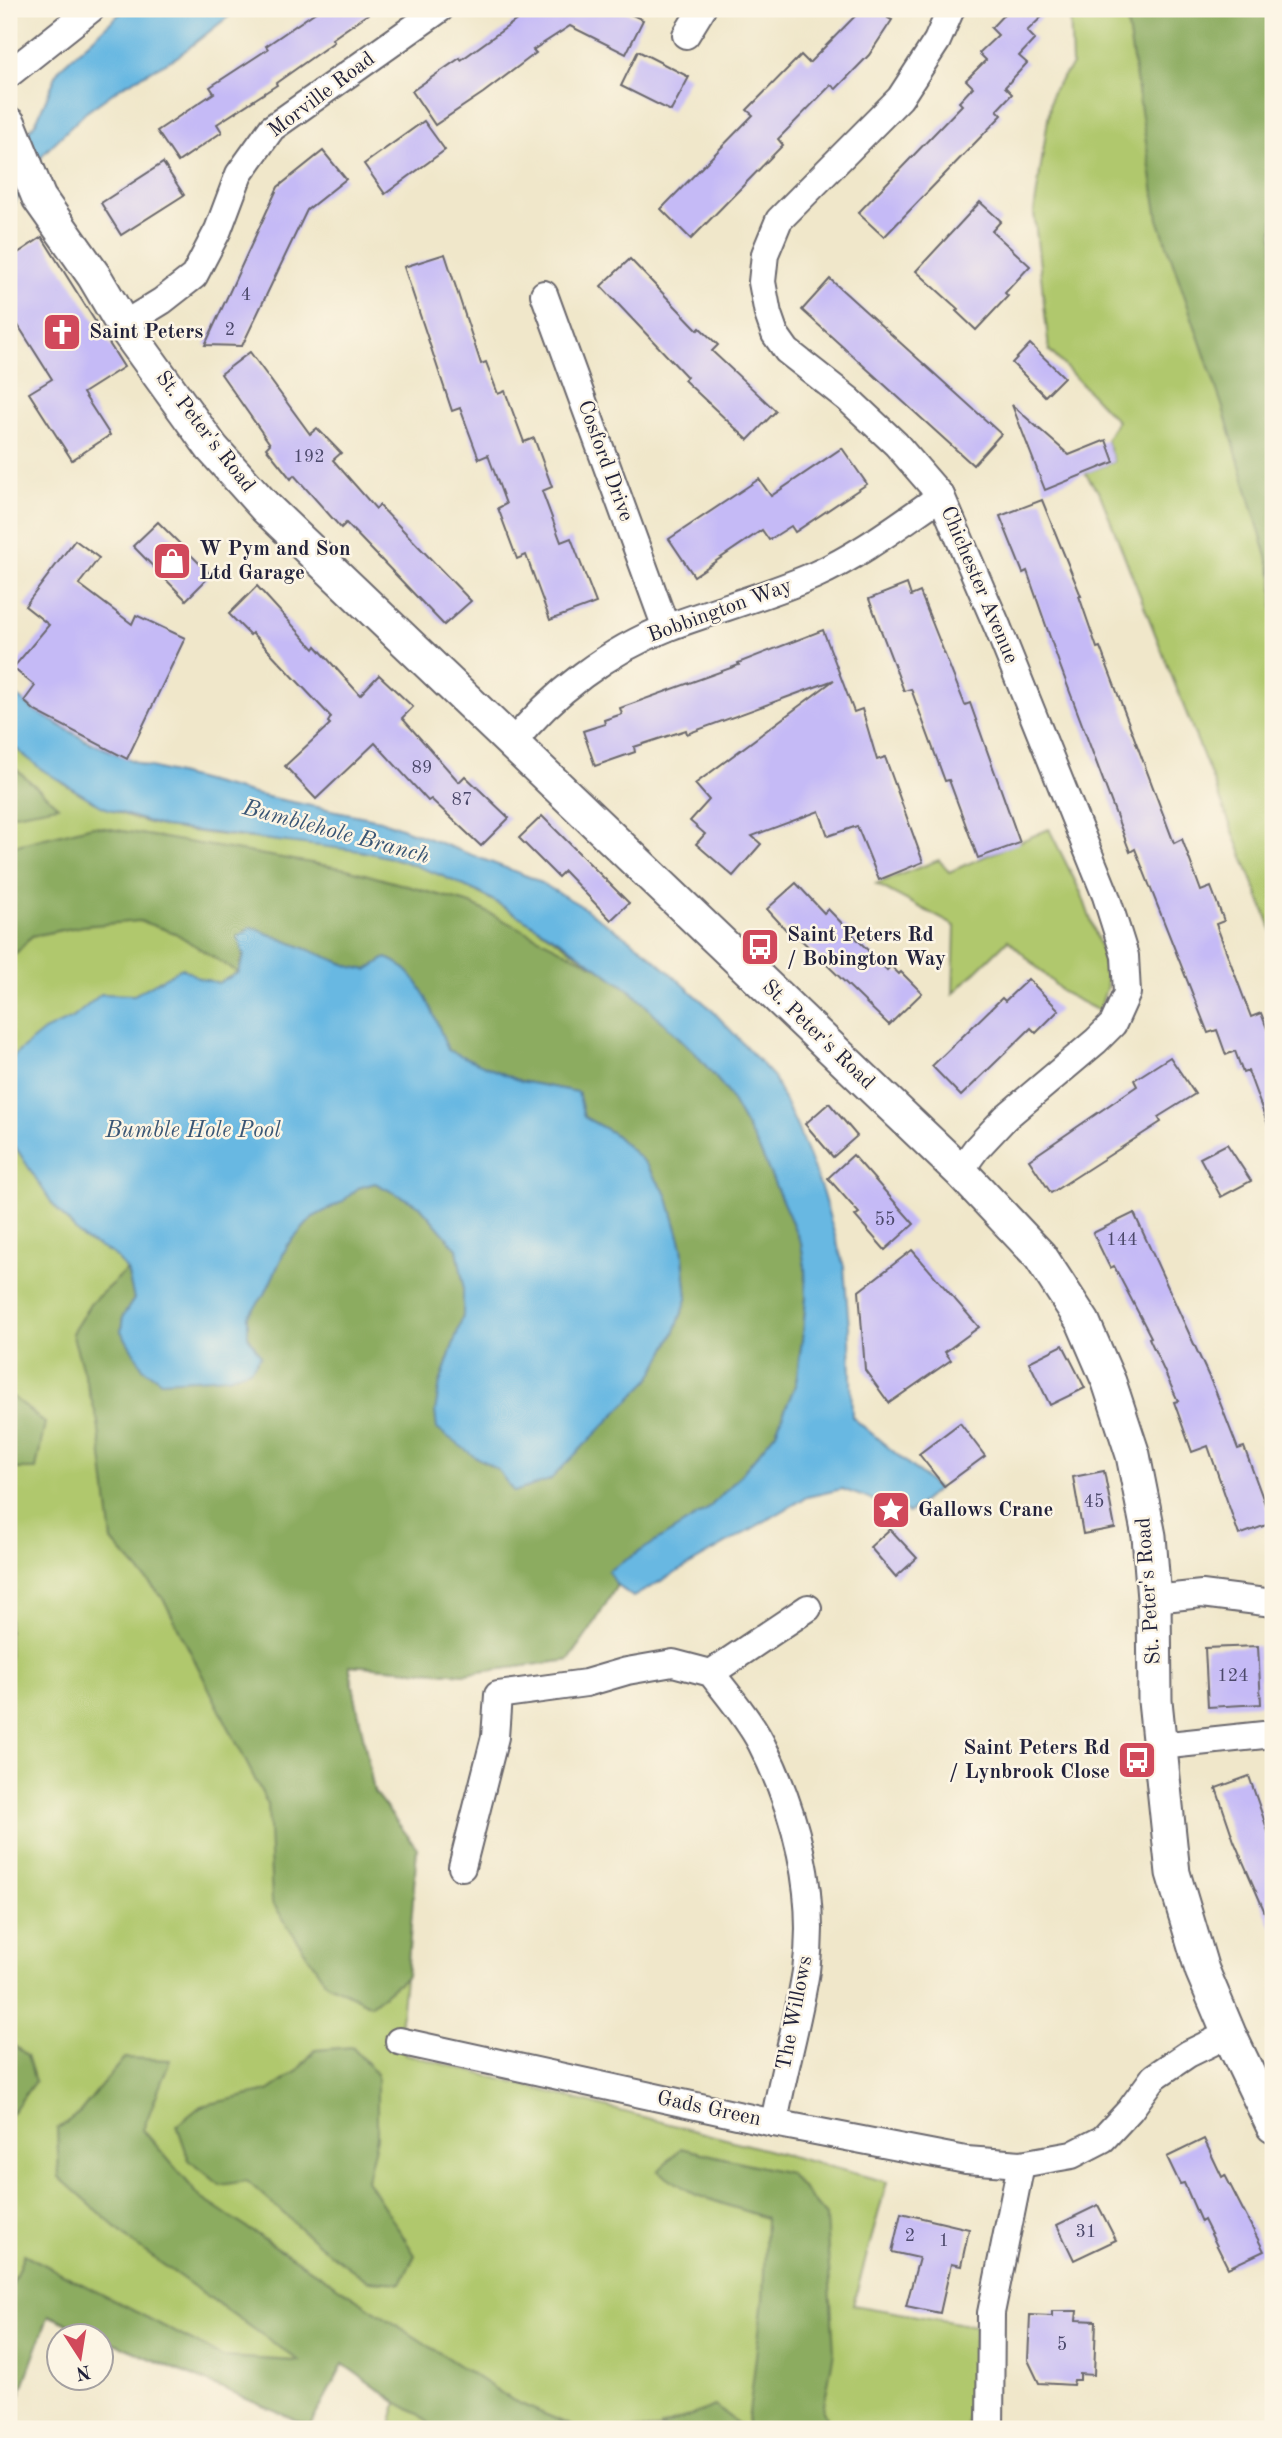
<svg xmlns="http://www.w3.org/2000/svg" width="1282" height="2438" viewBox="0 0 1282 2438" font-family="'Old Standard TT',serif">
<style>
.green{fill:#b0c86d;stroke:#697554;stroke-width:2}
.forest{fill:#8cac60;stroke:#57674e;stroke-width:2}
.water{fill:#67b8e2;stroke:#446d8e;stroke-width:2}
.building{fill:#c5baf6}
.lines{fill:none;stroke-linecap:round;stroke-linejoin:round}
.minor-casing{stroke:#6a676d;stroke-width:30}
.tertiary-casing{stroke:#6a676d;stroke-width:37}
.minor{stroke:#fff;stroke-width:26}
.tertiary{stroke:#fff;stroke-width:33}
.labels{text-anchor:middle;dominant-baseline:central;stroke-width:5;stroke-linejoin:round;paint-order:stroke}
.number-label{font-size:18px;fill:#4b486a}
.street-label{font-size:21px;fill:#22223b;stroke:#fcf5e5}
.poi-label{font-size:21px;font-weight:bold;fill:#22223b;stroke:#fcf5e5;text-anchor:start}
.water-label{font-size:23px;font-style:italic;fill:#3a5675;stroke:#fcf5e5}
</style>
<rect width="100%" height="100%" fill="#fcf5e5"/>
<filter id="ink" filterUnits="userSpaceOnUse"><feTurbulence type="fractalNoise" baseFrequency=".0143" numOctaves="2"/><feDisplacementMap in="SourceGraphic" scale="14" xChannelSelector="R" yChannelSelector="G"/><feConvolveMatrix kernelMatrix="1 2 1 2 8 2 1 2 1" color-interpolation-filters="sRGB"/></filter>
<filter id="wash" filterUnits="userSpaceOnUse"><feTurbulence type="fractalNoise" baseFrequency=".00686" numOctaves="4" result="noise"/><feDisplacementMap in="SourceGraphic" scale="28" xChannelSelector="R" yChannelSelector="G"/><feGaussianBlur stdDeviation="1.57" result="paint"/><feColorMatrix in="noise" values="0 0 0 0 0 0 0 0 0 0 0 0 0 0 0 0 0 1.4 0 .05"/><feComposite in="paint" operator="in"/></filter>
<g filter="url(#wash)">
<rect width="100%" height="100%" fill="#f0e7ca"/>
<g class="green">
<path d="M1070 9H1273V933L1100 494 1085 473 1114 462 1106 440 1117 421 1049 350 1034 212 1052 92 1072 65Z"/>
<path d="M9 743C55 780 106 816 166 827 243 842 326 838 402 861 487 887 558 941 631 991L609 1571 617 1585 592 1627 569 1660 464 1674 349 1665 374 1792 417 1848 399 2041 406 2054 887 2182 853 2305 976 2326 966 2429H390L397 2403 343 2364 310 2426 9 2299Z"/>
<path d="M1049 829 1082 895 1101 949 1107 986 1099 1011 1064 993 1008 940 953 994 955 926 876 884 939 860 949 872Z"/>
</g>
<g class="forest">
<path d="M1125 9H1273V577L1222 405 1158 219Z"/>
<path d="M9 763 58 806 9 815Z"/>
<path d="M93 826 347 869 471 904 595 966 631 991 696 1054 726 1090 761 1153 801 1243 805 1267 806 1297 803 1333 796 1383 776 1432 739 1477 707 1510 609 1571 617 1585 592 1627 569 1660 464 1674 349 1665 374 1792 417 1848 407 1976 371 2005 326 1983 272 1902 268 1805 163 1598 112 1541 98 1422 72 1333 91 1303 127 1270 134 1299 123 1316 121 1331 132 1348 200 1377H228L261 1356 248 1336V1315L265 1294 287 1246 313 1217 342 1202 358 1188 375 1183 420 1206 457 1249 463 1281V1316L440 1383 474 1456 497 1469 616 1412 651 1378 675 1331 687 1299 682 1247 667 1195 644 1162 613 1133 584 1117 578 1092 520 1081 447 1050C435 1020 420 968 386 958L367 970 352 967 251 927 238 973 175 933 140 921 83 926 32 936 9 961V847Z"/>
<path d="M9 1394 45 1423 36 1469H9Z"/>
<path d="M9 2042 27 2055 35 2081 9 2117Z"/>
<path d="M352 2047 377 2074V2137L367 2180 415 2255 401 2283 368 2281 320 2246 247 2181 220 2185 189 2160 177 2125 201 2106 268 2091 296 2072 315 2050Z"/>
<path d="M124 2058 170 2060 143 2130 201 2198 514 2401 579 2429H436L418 2414 398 2403 343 2364 310 2426 49 2315 9 2424V2293L24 2254 223 2357 299 2361 134 2244 59 2177 57 2129 79 2113Z"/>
<path d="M681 2148 789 2173 826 2216 834 2352 823 2411 831 2429H747L763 2299 766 2218 696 2195 658 2171Z"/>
<path d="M715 2406 745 2429H661V2427Z"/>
</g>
<g class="water">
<path d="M125 9H238L177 57 124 85 85 113 44 153 9 213V155L36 122 59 69Z"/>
<path d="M9 689 35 711 87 741 143 765 258 795 380 820 532 878 578 904 642 948 711 1009 773 1076 797 1127 822 1191 844 1267 850 1338 852 1417 938 1489 909 1513 842 1489 807 1497 633 1597 617 1585 608 1571 707 1510 739 1477 776 1432 796 1383 803 1333 806 1297 805 1267 801 1243 761 1153 726 1090 696 1054 631 991 562 942 482 894 440 875 400 860 361 851 164 827 103 807 41 769 9 743Z"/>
<path d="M251 927 352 967 367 970 386 958C421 969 435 1019 448 1050L520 1081 578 1092 584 1117 613 1133 644 1162 667 1195 682 1247 687 1299 675 1331 651 1378 550 1480 514 1492 497 1469 474 1456 437 1429 435 1411 440 1383 463 1316V1281L457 1249 420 1206 375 1183 358 1188 342 1202 313 1217 287 1246 265 1294 248 1316V1336L261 1356 250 1370 228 1377 161 1381 143 1368 121 1331 123 1316 134 1299 127 1270 113 1254 83 1239 53 1205 9 1137V1125L14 1118 9 1111V1063L17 1053 44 1031 74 1017 101 994 134 995 182 968 199 978 218 983 238 973 244 956 238 937Z"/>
</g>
<g id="blocks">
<g class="building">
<path d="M320 9H375L332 39 334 42 276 83 277 85 217 124 222 132 178 162 157 131 214 93 210 87 268 49 266 46Z"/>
<path d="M532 9H620L643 20 626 54 570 26 533 50 536 53 483 93 435 125 412 91 460 58 461 60Z"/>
<path d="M862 9H894L888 18 892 20 869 55 836 89 831 85 778 139 783 145 691 239 661 209 753 115 747 110 801 55 809 63Z"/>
<path d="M1009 9H1050L1027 31 1035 39 1019 56 1027 63 1005 87 1012 94 997 110 1002 115 884 237 858 213 962 105 959 102 973 87 966 80 986 60 979 53 998 35 991 28Z"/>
<path d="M638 51 689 77 671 111 621 86Z"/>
<path d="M424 121 445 150 385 194 364 164Z"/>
<path d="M323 151 346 179 307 210 242 346 205 345 278 187Z"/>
<path d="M163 163 184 195 121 235 101 203Z"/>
<path d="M980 202 1001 221 992 231 1030 266 1005 293 1008 296 976 330 956 311 958 309 916 271Z"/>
<path d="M42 237 124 367 83 393 110 435 72 460 29 393 52 379 9 311V259Z"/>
<path d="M445 254 481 364 486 362 498 394 505 391 524 442 534 438 552 487 542 491 561 542 571 538 596 603 550 620 526 555 517 559 498 508 506 504 488 455 479 459 460 408 452 411 404 267Z"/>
<path d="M630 259 698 330 700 328 718 345 712 351 776 411 748 440 684 380 687 377 601 286Z"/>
<path d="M830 279 1001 434 973 465 802 310Z"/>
<path d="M1030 344 1064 377 1045 396 1012 363Z"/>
<path d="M250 352 310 434 317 428 341 453 333 460 376 509 379 505 471 601 444 625 346 523 341 528 294 475 291 479 266 448 270 444 221 374Z"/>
<path d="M1012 405 1069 455 1106 440 1114 462 1045 490Z"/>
<path d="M842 448 867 484 795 532 791 526 769 540 762 530 694 576 669 539 759 479 771 496Z"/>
<path d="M1042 500 1081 596H1079L1097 648 1100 647 1174 843 1182 839 1201 891 1211 887 1224 921 1216 924 1251 1017 1261 1013 1273 1044V1133H1271L1248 1071 1243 1073 1235 1051 1226 1055 1217 1030 1208 1033 1135 849 1130 852 1059 663 1027 571 1023 573 1000 516Z"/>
<path d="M158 522 211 575 186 600 133 546Z"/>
<path d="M75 540 99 558 79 584 132 624 136 615 185 638 127 759 35 711 24 701 35 686 13 668 49 625 25 606Z"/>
<path d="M907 584 911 596 920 592 965 705 970 703 1020 843 978 858 949 780 945 781 911 689 904 691 869 599Z"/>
<path d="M257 586 314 649 316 646 360 695 379 675 413 707 402 718 459 782 465 776 509 818 481 846 431 799 428 801 375 743 316 799 285 766 330 724 328 722 331 717 252 633 250 635 229 614Z"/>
<path d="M823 630 854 712 862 709 877 760 885 757 923 862 879 880 857 826 828 836 819 811 752 836 761 844 733 876 696 844 705 834 690 821 709 800 695 784 834 680 687 734 686 730 634 747 635 752 595 766 583 731 605 724 604 720 622 714 620 708 739 665 738 663Z"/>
<path d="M542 816 629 903 611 920 564 871 558 877 519 838Z"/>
<path d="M796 883 824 913 828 909 887 970 891 966 899 974 901 972 922 993 889 1025 790 929 787 931 767 909Z"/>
<path d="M1028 979 1059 1010 1036 1033 1031 1028 961 1096 932 1066 1002 998 1005 1001Z"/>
<path d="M1170 1057 1195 1094 1158 1117 1161 1122 1051 1193 1029 1160 1137 1086 1134 1080Z"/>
<path d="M829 1103 857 1136 833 1157 805 1124Z"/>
<path d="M1227 1144 1251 1181 1221 1197 1200 1158Z"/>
<path d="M853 1155 914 1224 885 1250 855 1216 859 1213 828 1178Z"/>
<path d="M1134 1213 1215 1390 1238 1449 1244 1447 1272 1523 1239 1535 1208 1446 1192 1452 1174 1402 1178 1401 1149 1338 1151 1337 1114 1266 1110 1268 1093 1233Z"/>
<path d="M912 1250 979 1327 945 1352 951 1360 889 1403 865 1370 859 1291Z"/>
<path d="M1063 1345 1085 1388 1050 1405 1029 1362Z"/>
<path d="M960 1423 985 1456 944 1486 919 1454Z"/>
<path d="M1104 1471 1115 1528 1083 1534 1073 1477Z"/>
<path d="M890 1529 917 1558 896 1577 870 1547Z"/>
<path d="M1258 1646 1261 1704 1208 1707 1205 1648Z"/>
<path d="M1249 1776 1273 1846V1931L1234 1841 1216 1788Z"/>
<path d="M1204 2139 1222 2177 1225 2175 1264 2251 1228 2268 1204 2220 1201 2222 1184 2183 1180 2184 1167 2157Z"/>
<path d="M1098 2205 1116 2240 1074 2260 1057 2225Z"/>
<path d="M901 2213 969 2229 961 2266 951 2264 940 2313 906 2306 919 2258 892 2252Z"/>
<path d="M1052 2311H1077L1076 2320 1096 2321 1094 2375 1080 2374V2380H1074L1073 2385 1039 2383 1028 2360 1030 2315 1052 2316Z"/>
</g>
</g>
</g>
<g filter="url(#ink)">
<use href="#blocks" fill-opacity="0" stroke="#6a676d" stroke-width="2"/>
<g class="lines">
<g class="minor-casing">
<g id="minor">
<path d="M951 9 937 41 900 98 779 220 765 254 762 282 768 314 775 334 787 351 848 399 896 444 941 496 998 628 1106 896 1125 956 1127 993 1113 1024 1096 1041 1006 1117 976 1149 960 1171"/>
<path d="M686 35 702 9"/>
<path d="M9 74 91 9"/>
<path d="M544 294 666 628"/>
<path d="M123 325 162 301 194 276 218 230 239 174 272 128 440 9"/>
<path d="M512 744C551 694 609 650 669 627 717 609 767 596 815 575 860 555 900 524 941 496"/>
<path d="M1154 1599 1202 1594 1273 1603"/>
<path d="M711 1673 808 1608"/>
<path d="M1160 1746 1273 1734"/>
<path d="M462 1867 495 1737 498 1695 586 1683 627 1671 673 1663 711 1673C728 1695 748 1718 761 1743 796 1811 817 1894 806 1971 798 2022 783 2072 774 2123"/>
<path d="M399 2041 774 2123 966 2160 1021 2164 1072 2155 1103 2139 1130 2110 1154 2077 1188 2054 1229 2034"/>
<path d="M990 2429 991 2313 1021 2164"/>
</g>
</g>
<g class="tertiary-casing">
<path id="tertiary" d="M9 124 39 198 94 276 123 325 212 448 265 507 960 1171 1040 1256 1083 1322 1109 1382 1133 1455 1149 1536 1154 1599 1155 1701 1173 1873 1202 1970 1229 2034 1273 2126"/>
</g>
<use href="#minor" class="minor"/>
<use href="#tertiary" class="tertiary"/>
</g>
</g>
<defs>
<g id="church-square" transform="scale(2.0125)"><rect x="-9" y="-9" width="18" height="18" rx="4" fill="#d1495b" stroke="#fcf5e5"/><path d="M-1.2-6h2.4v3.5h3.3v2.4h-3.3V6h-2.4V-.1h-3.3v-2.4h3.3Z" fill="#fff"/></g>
<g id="shop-square" transform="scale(2.0125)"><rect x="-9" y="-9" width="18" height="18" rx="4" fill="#d1495b" stroke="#fcf5e5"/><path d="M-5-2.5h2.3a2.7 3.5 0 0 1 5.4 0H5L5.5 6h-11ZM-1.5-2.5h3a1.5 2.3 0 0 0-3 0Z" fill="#fff"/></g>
<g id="bus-square" transform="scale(2.0125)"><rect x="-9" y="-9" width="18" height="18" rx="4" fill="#d1495b" stroke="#fcf5e5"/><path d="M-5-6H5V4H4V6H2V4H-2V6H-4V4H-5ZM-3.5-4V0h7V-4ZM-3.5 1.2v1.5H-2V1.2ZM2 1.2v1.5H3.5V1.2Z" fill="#fff"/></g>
<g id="sight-square" transform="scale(2.0125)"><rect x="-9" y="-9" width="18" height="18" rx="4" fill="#d1495b" stroke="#fcf5e5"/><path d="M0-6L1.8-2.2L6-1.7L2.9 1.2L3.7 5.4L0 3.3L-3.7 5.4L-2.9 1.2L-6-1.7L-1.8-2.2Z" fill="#fff"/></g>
</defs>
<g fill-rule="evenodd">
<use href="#church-square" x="62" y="332"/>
<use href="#shop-square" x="172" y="561"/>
<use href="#bus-square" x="760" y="947"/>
<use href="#sight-square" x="891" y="1510"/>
<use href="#bus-square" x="1137" y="1760"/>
</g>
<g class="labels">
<g class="number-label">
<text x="246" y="295">4</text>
<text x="230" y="330">2</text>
<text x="309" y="457">192</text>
<text x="422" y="768">89</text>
<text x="462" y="800">87</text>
<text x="885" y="1220">55</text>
<text x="1122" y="1240">144</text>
<text x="1094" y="1502">45</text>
<text x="1233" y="1676">124</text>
<text x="1086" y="2232">31</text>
<text x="910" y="2236">2</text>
<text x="944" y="2241">1</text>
<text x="1062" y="2345">5</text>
</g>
<g class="street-label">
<text transform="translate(322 95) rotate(-37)">Morville Road</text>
<text transform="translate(205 432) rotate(52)">St. Peter's Road</text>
<text transform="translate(605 461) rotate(70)">Cosford Drive</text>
<text transform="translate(979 585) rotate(67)">Chichester Avenue</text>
<text transform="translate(720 611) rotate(-20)">Bobbington Way</text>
<text transform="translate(818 1035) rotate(44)">St. Peter's Road</text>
<text transform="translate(1149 1591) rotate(-94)">St. Peter's Road</text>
<text transform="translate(795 2013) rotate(-79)">The Willows</text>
<text transform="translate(709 2109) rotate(12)">Gads Green</text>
</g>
<g class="poi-label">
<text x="89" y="332">Saint Peters</text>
<text x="199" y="549">W Pym and Son<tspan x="199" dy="24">Ltd Garage</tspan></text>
<text x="787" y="935">Saint Peters Rd<tspan x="787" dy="24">/ Bobington Way</tspan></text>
<text x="918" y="1510">Gallows Crane</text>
<text x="1110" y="1748" text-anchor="end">Saint Peters Rd<tspan x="1110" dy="24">/ Lynbrook Close</tspan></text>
</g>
<g class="water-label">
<text transform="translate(336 832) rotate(15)">Bumblehole Branch</text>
<text x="193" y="1130">Bumble Hole Pool</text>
</g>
</g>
<rect width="1282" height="2438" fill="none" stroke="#fcf5e5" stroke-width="35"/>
<g transform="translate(80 2357) rotate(168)"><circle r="33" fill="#fcf5e5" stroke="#a5a1a1" stroke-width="2"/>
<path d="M0-5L12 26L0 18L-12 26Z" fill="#d1495b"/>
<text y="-10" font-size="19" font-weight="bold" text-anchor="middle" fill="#22223b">N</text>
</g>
</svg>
